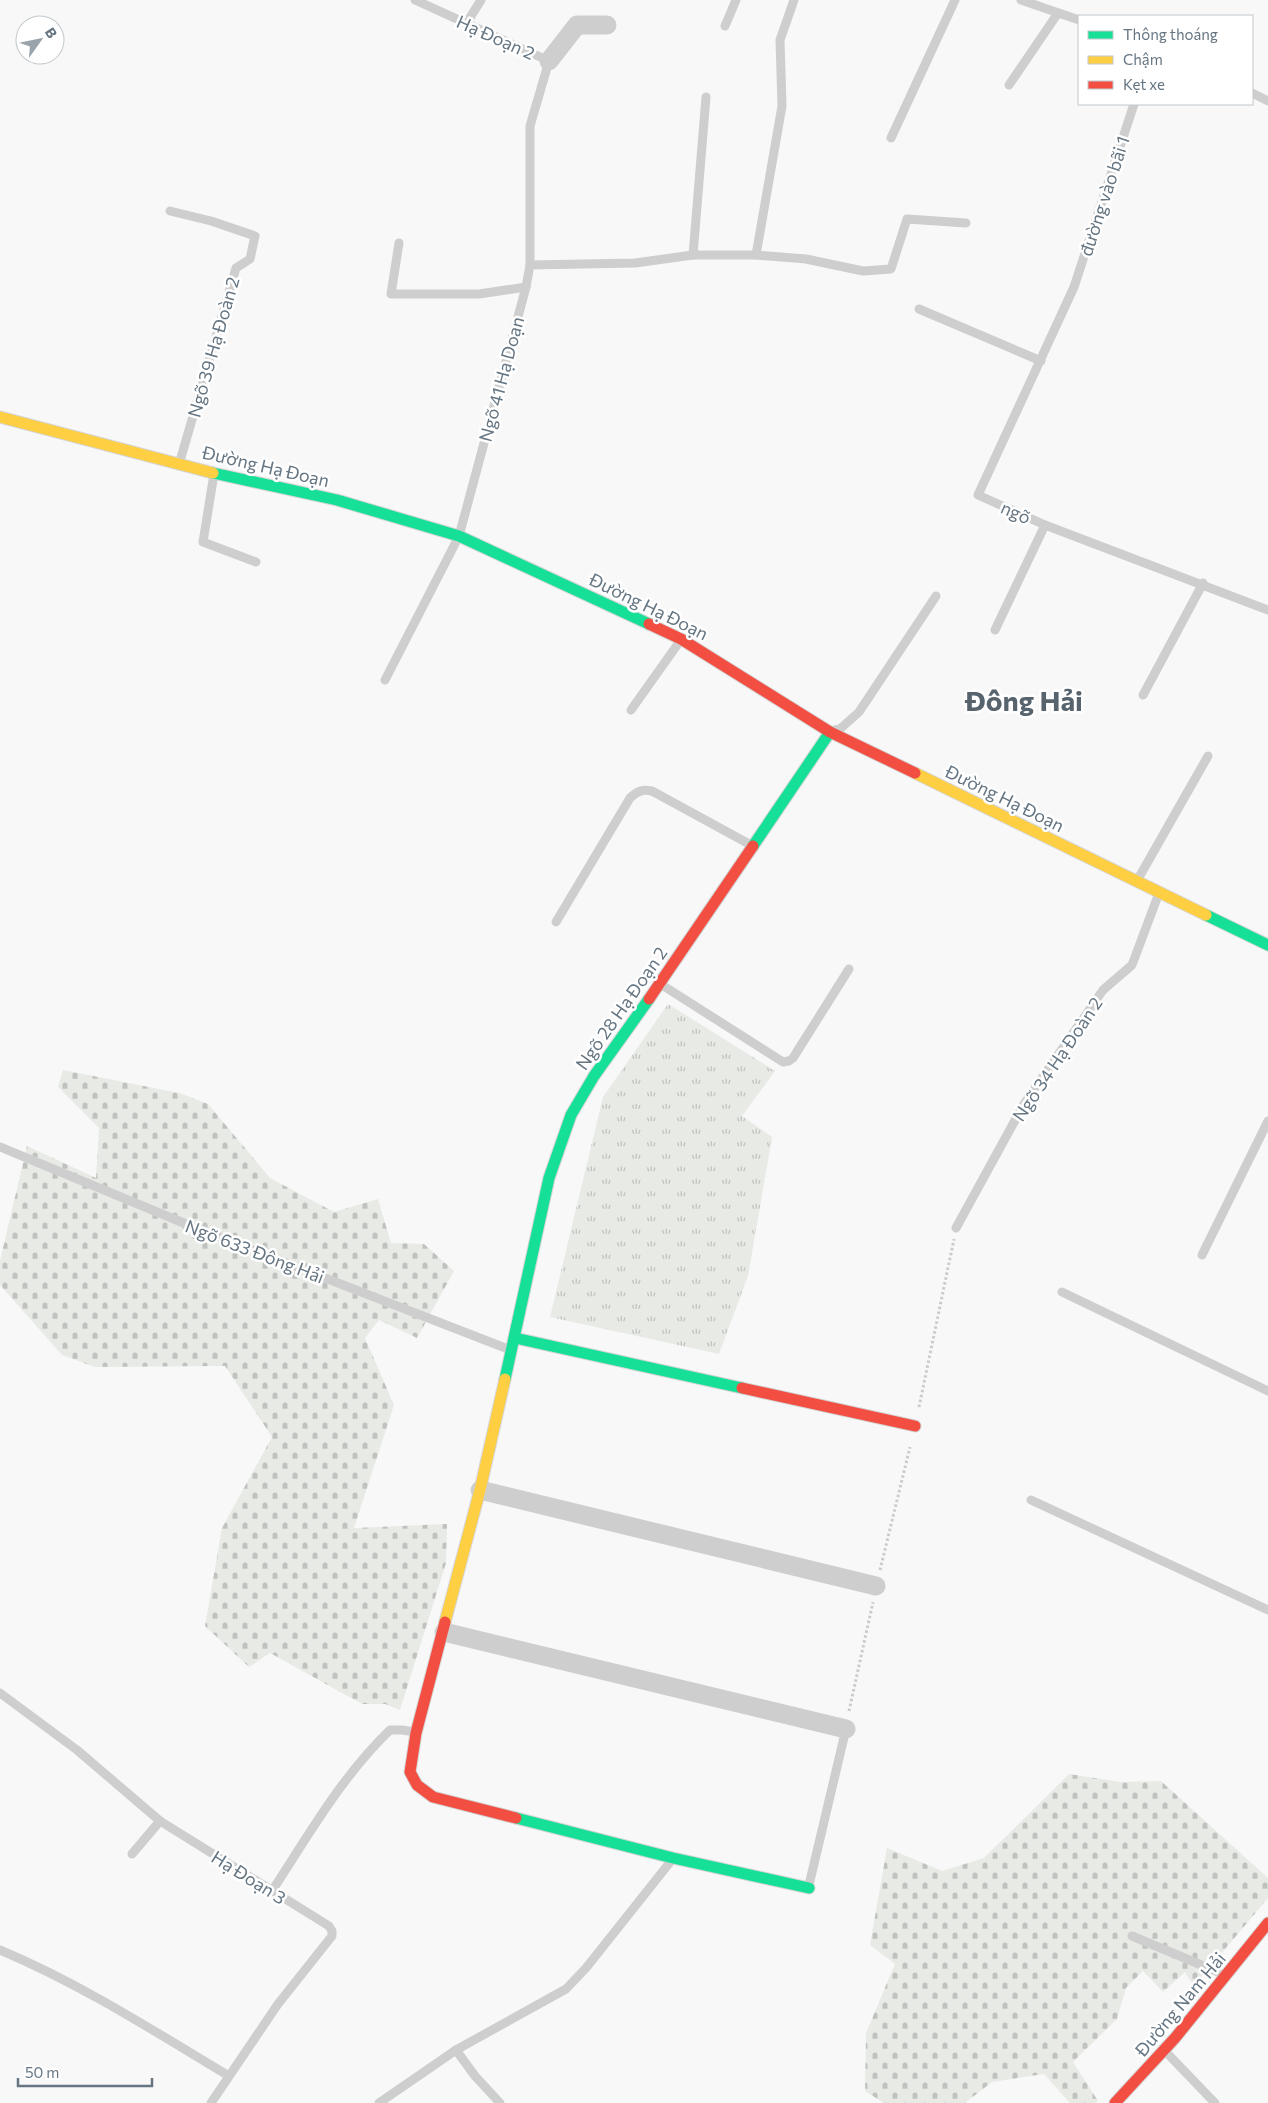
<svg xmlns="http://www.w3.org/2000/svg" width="1268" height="2103" viewBox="0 0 1268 2103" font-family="Commissioner,sans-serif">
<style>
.grass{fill:url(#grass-tufts)}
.cemetery{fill:url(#cemetery-stones)}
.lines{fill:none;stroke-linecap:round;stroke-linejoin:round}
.fast-casing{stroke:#d4d5d6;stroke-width:13}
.slow-casing{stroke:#d4d5d6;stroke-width:13}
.jam-casing{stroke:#d4d5d6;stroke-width:13}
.path{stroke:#cacbcd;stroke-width:3;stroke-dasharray:2.5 2.5;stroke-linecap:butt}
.lane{stroke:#cececf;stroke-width:9}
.street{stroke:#cececf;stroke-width:19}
.fast{stroke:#16e098;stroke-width:11}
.slow{stroke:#ffcf43;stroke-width:11}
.jam{stroke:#f24e42;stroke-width:11}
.labels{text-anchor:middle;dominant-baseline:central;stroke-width:5;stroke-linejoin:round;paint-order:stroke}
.street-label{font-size:18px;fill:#657582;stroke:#fff}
.town-label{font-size:28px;font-weight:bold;fill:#57636d;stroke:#fff}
</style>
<defs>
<pattern id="grass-tufts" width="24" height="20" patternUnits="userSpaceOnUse" patternTransform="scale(1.25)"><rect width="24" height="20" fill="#e7eae5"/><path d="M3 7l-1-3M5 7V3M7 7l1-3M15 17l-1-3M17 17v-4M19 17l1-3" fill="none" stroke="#bfc2bf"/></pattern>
<pattern id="cemetery-stones" width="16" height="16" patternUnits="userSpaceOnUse" patternTransform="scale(1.25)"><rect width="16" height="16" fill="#e7eae5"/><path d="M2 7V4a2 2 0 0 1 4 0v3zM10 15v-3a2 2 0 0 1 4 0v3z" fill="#bfc2bf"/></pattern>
</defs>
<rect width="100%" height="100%" fill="#f8f8f8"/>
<path class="grass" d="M668 1004 775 1071 742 1116 772 1137 748 1276 719 1354 550 1317 603 1097Z"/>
<g class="cemetery">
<path d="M63 1070 179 1093 208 1104 270 1178 334 1212 378 1199 391 1243 424 1244 454 1271 417 1338 379 1320 365 1338 394 1405 354 1528 447 1524 446 1563 400 1710 385 1704H362L270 1653 249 1667 205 1626 222 1528 272 1437 225 1366 95 1367 62 1355 0 1285V1261L27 1146 96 1178 99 1128 58 1087Z"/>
<path d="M1069 1774 1120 1782 1161 1781 1268 1878V1898L1194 1986 1185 1972 1163 1992 1143 1971 1126 1988 1117 2019 1073 2062 1098 2101 1096 2103H1070L1044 2074 992 2082 965 2103H884L865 2091 866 2033 895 1964 870 1945 887 1848 942 1871 984 1858Z"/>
</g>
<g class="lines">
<g class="fast-casing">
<g id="fast">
<path d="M213 473 337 500 459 536 649 624"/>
<path d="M753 846 830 732"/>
<path d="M1206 915 1268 945"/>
<path d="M515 1338 742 1388"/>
<path d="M505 1379 549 1178 571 1115 594 1076 649 999"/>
<path d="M516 1818 673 1858 809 1888"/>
</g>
</g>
<g class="slow-casing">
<g id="slow">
<path d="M0 417 213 473"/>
<path d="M915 773 1206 915"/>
<path d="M445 1622 480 1490 505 1379"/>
</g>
</g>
<g class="jam-casing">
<g id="jam">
<path d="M649 624 681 639 830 732 915 773"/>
<path d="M649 999 753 846"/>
<path d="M742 1388 915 1426"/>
<path d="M445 1622 416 1733 410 1772 417 1785 433 1797 516 1818"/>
<path d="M1115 2103 1175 2038 1268 1923"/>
</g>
</g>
<g class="path">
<path d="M919 1407 954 1239"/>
<path d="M880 1570 910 1447"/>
<path d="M849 1711 873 1602"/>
</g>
<g class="lane">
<path d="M1021 0 1079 20"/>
<path d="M466 24 481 0"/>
<path d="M725 26 736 0"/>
<path d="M1009 85 1058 13"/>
<path d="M1252 93 1268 101"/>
<path d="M1134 104 1074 287 978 495 1045 525 1268 610"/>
<path d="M891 138 955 0"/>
<path d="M170 211 211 221 255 236 250 259 236 268 180 461"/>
<path d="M399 243 391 294H479L526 287"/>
<path d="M693 255 706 97"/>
<path d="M756 255 782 106 780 40 794 0"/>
<path d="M530 265 635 263 693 255H756L806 259 863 271 891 269 907 219 966 223"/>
<path d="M919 309 1041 361"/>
<path d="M214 474 203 542 256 562"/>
<path d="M995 630 1045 525"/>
<path d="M385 680 459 536 526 287 530 265V126L549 61 415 0"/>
<path d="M1143 695 1203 583"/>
<path d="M631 710 680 641"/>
<path d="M835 730 840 729 859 712 936 596"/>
<path d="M1138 879 1208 756"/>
<path d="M556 922 630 798C638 791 642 789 652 791L751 845"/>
<path d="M662 985 783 1062 789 1061 793 1058 849 969"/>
<path d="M0 1147 186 1224 508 1349"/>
<path d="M956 1228 1024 1104 1103 990 1132 965 1159 893"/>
<path d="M1202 1255 1268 1121"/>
<path d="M1062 1292 1268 1391"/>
<path d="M1031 1500 1268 1610"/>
<path d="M0 1693 77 1750 160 1821 329 1926 332 1931V1936L278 2004 211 2103"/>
<path d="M132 1854 160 1821"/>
<path d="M809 1885 846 1729"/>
<path d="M272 1891C308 1836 342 1776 390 1730H402L415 1732"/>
<path d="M1132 1936 1225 1975"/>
<path d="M0 1950C81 1984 154 2031 229 2076"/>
<path d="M1165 2051 1215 2103"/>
<path d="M379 2103 456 2050"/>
<path d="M500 2103 475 2076 456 2050 566 1989 586 1968 671 1861"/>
</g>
<g class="street">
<path d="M549 61 577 25H607"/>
<path d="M480 1490 876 1586"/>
<path d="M444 1632 846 1729"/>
</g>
<use href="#fast" class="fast"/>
<use href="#slow" class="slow"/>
<use href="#jam" class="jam"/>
</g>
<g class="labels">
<g class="street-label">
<text transform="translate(496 37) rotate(24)">Hạ Đoạn 2</text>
<text transform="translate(1104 196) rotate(-72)">đường vào bãi 1</text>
<text transform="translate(213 347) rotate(-74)">Ngõ 39 Hạ Đoàn 2</text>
<text transform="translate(501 379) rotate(-75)">Ngõ 41 Hạ Doạn</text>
<text transform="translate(266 466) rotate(13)">Đường Hạ Đoạn</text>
<text transform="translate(1016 512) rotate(24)">ngõ</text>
<text transform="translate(649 606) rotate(26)">Đường Hạ Đoạn</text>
<text transform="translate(1005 798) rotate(26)">Đường Hạ Đoạn</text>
<text transform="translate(621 1008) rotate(-55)">Ngõ 28 Hạ Đoạn 2</text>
<text transform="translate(1057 1059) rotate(-56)">Ngõ 34 Hạ Đoàn 2</text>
<text transform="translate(255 1251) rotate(21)">Ngõ 633 Đông Hải</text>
<text transform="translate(249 1877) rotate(32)">Hạ Đoạn 3</text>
<text transform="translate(1180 2004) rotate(-50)">Đường Nam Hải</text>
</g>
<g class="town-label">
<text x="1024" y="700">Đông Hải</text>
</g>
</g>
<rect x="1078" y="15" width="175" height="90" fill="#ffffff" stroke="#c1c8cd"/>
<rect x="1088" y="31" width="25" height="8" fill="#16e098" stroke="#c1c8cd"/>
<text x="1123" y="40" font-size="15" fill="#657582">Thông thoáng</text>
<rect x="1088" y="56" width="25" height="8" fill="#ffcf43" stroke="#c1c8cd"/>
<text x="1123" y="65" font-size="15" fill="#657582">Chậm</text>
<rect x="1088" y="81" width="25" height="8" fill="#f24e42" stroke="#c1c8cd"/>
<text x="1123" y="90" font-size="15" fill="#657582">Kẹt xe</text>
<g transform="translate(40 40) rotate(57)"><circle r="24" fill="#ffffff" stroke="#c1c8cd"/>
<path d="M0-4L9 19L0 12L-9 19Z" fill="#98a3ab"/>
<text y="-8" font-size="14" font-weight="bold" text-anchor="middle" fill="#657582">B</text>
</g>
<path d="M18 2078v8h134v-8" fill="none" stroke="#657582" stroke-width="2.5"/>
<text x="25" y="2078" font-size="15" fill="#657582" stroke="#ffffff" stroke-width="4" paint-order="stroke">50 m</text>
</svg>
